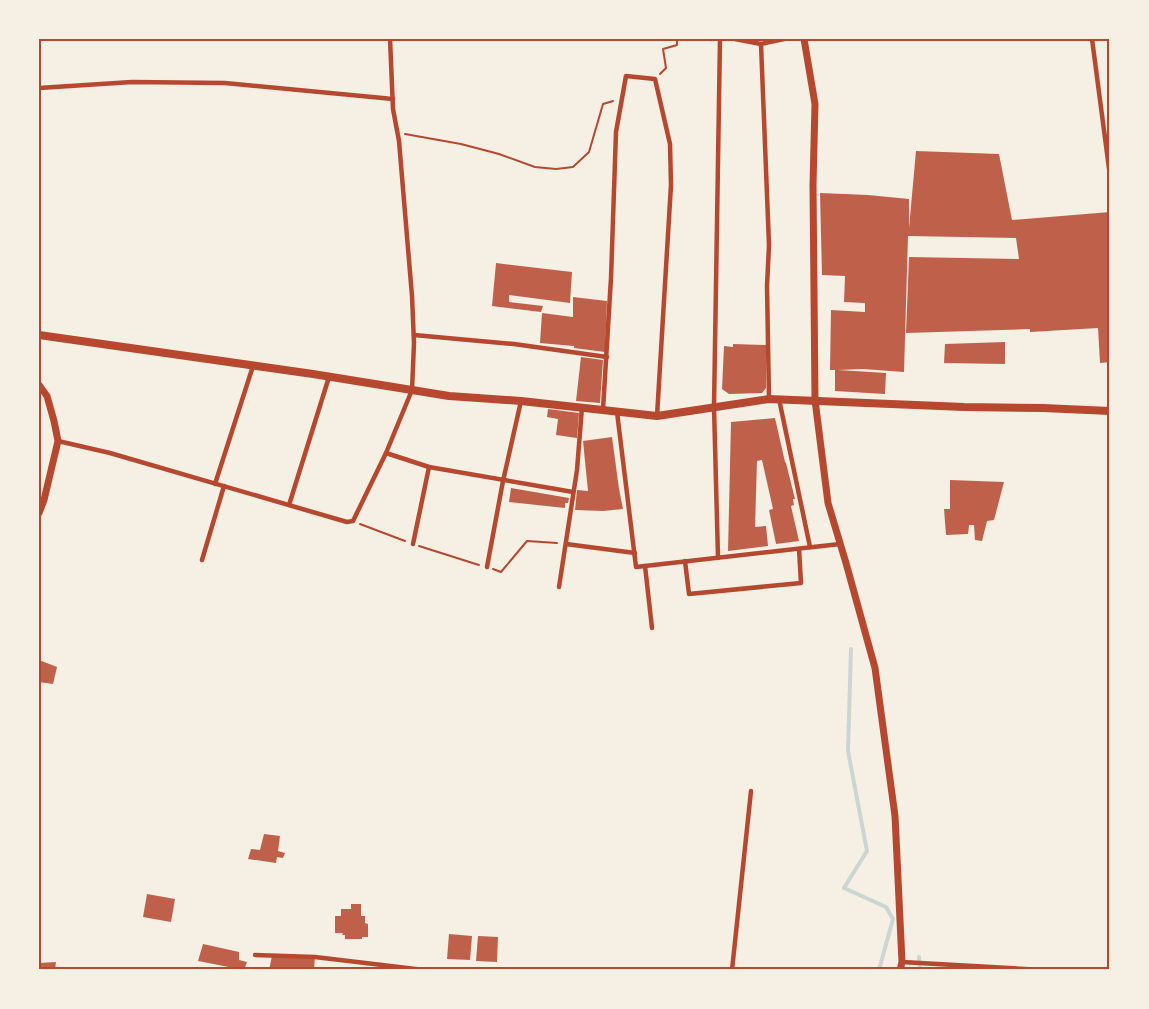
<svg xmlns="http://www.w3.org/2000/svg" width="1149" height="1009" viewBox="0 0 1149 1009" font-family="'IBM Plex Sans',sans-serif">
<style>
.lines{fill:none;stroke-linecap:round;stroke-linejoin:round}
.stream{stroke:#c9d6d2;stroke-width:4}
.building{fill:#bf614a}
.path{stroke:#b5482f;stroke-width:2}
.minor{stroke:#b5482f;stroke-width:4.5}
.secondary{stroke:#b5482f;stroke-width:7}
.primary{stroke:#b5482f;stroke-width:8}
.neatline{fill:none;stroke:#b5482f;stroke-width:2}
</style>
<rect width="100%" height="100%" fill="#f6efe4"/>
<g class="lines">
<g class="stream">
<path d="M851 649 848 751 867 851 844 888 886 907 893 919 879 970"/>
<path d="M919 957 920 970"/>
</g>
</g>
<g class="building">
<path d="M916 151 999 154 1012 220 1110 212V362L1100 363 1098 328 1030 332V329L906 333 909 257 1019 259 1016 238 908 236 904 372 863 369 838 370 886 373 885 394 835 391V370H830L831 310 865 312V303L844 302 845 276 822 275 820 193 868 195 909 199V228Z"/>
<path d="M496 263 572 272 570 303 509 295V302L543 306 541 312 492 306Z"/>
<path d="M573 297 607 301 605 352 574 348V346L540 343 542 313 573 317Z"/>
<path d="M1005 342V364L944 363 945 344Z"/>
<path d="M733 344 766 345V388L762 393 729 394 722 389 724 346 733 347Z"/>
<path d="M581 357 603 360 600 403 576 401Z"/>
<path d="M548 409 579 413 577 438 556 435 558 419 547 417Z"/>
<path d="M775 418 785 462 786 463 795 499H793L794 505 791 506 799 541 776 544 769 510 773 509 762 460 757 461 755 527 766 526 768 546 728 551 731 422Z"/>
<path d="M612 437 619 489 623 509 603 511 575 510 577 490 588 491 583 441Z"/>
<path d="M950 480 1004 482 994 520 987 521 982 541 975 540 974 525H969L968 534 946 535 944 509H950Z"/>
<path d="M511 488 569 498 568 503H565V508L509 502Z"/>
<path d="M39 660 57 667 53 684 39 682Z"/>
<path d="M264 834 280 836 278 851 285 853 283 858 277 857 276 863 248 859 251 849 260 850Z"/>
<path d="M147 894 175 899 171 922 143 917Z"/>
<path d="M351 904H361V916H365V923L368 924V937H362V939H345V935H342L343 933H335V916H341V909H351Z"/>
<path d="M449 934 472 936 470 960 447 959Z"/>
<path d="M478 936 498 937 497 962 476 961Z"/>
<path d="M203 944 239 952V960L247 962 244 970 198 961Z"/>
<path d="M272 956 315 957 314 970H269Z"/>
<path d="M56 962 55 970H39V963Z"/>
</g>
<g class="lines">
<g class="path">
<path d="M660 74 666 68 663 49 677 45V39"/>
<path d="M405 134 461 144 499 154 535 167 556 169 573 167 589 152 603 104 613 101"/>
<path d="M360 524 405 541"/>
<path d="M419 546 479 565"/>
<path d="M493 569 501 572 527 541 557 543"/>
</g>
<g class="minor">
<path d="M735 39 761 44"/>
<path d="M1092 39 1110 176"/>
<path d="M39 88 132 82 225 83 393 99"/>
<path d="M414 335 514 344 607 357"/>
<path d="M769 399 767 286 769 245 761 44 784 39"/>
<path d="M779 399 810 547"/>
<path d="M603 409 611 278 616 132 626 76 655 79 670 144 671 185 657 416"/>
<path d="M617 412 636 567 840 544"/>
<path d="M58 441 110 453 347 522 353 521 386 453 412 390 414 343 412 296 399 141 393 109 390 39"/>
<path d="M386 453 429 467 573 492"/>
<path d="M215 484 253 366"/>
<path d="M289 505 329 377"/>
<path d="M413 544 429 467"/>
<path d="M566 544 635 553"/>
<path d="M718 558 714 407 720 39"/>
<path d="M202 560 224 486"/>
<path d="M685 561 689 594 801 583 799 549"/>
<path d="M645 566 652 628"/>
<path d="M487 567 503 481 521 401"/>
<path d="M559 587 577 470 582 407"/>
<path d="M255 955 315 957 424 970"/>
<path d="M902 962 1042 970"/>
<path d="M732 970 751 791"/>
</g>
<g class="secondary">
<path d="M804 39 815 104 813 185 815 400 828 503 846 563 875 668 895 816 902 962 900 970"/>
<path d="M39 385 47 396 54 421 58 441 44 500 39 513"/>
</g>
<path class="primary" d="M39 335 313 374 449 396 521 401 657 416 769 399 964 407 1043 408 1110 411"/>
</g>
<rect width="1149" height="1009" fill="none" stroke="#f6efe4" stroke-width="81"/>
<rect x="40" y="40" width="1068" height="928" class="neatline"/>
</svg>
